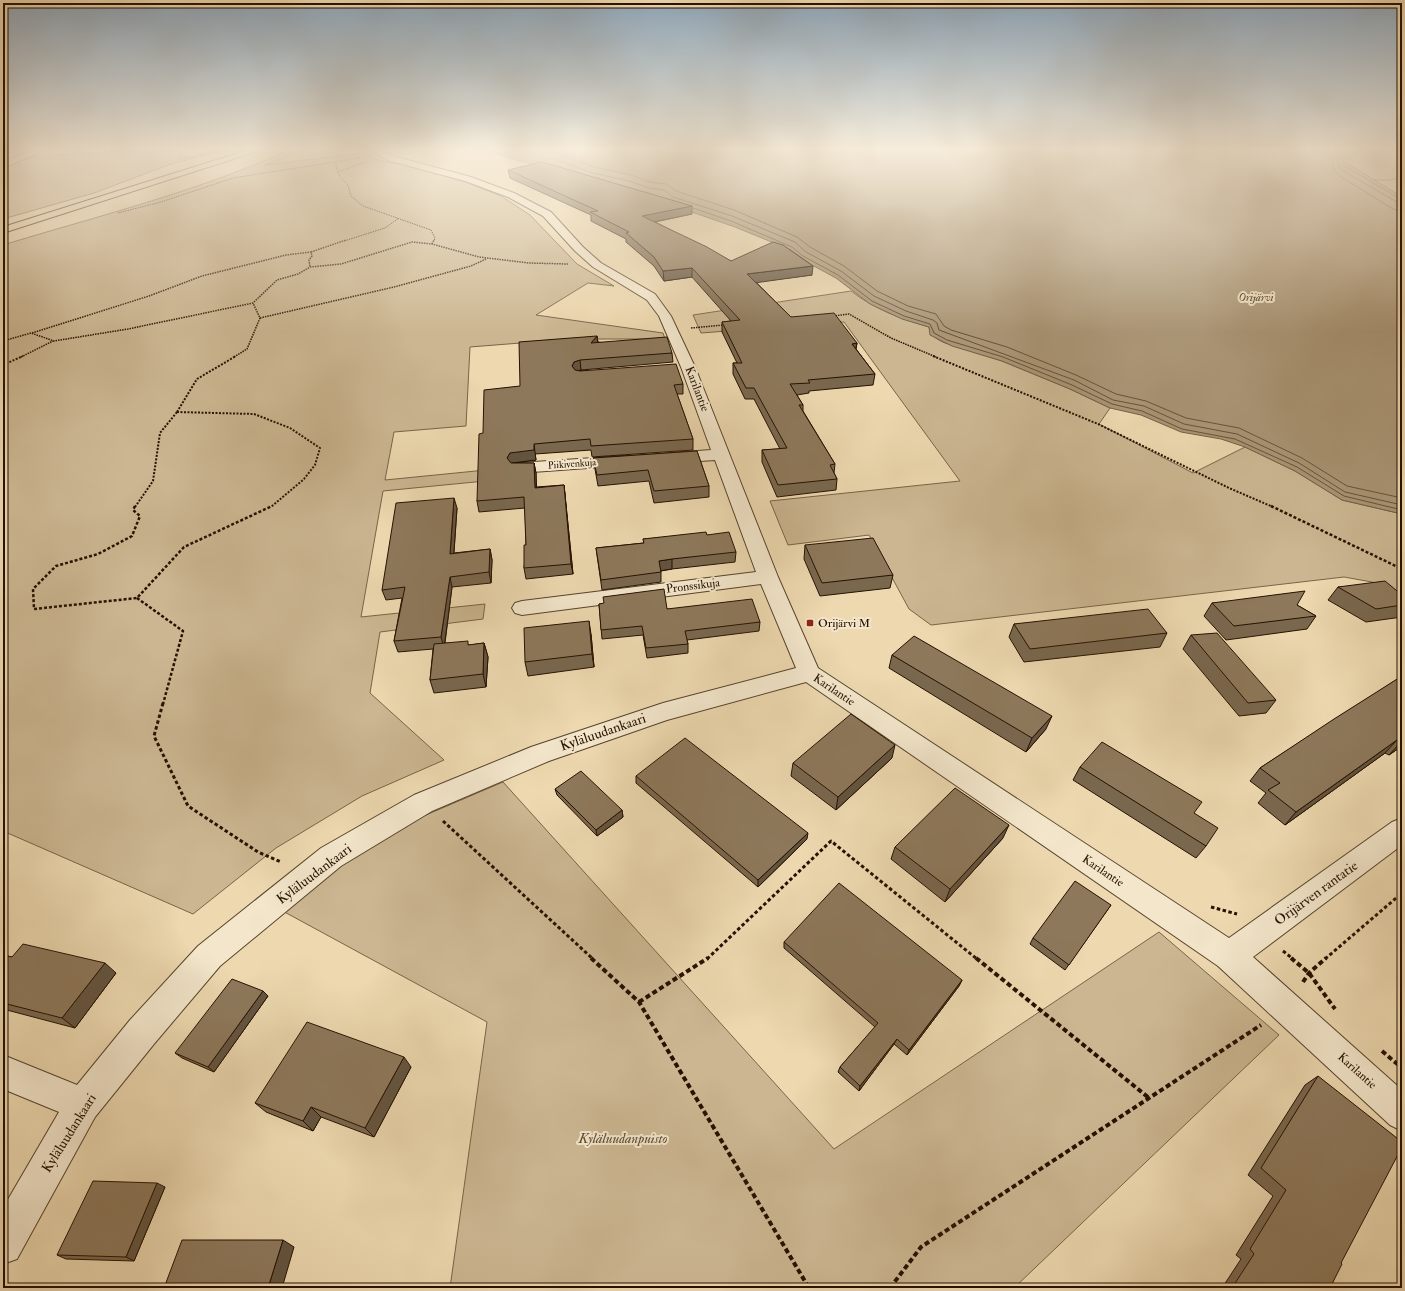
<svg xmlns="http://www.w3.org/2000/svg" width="1405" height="1291" viewBox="0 0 1405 1291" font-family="'IM FELL Double Pica',serif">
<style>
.green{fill:#cbb691;stroke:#786448}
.water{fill:#a99474;stroke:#746046}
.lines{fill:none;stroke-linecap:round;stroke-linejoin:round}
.shore{stroke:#67523a;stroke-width:1}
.minor-casing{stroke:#57432c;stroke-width:2}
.highway-casing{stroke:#251100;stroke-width:2}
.path-far5{stroke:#251100;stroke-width:1;stroke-dasharray:1.5 1;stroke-linecap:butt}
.path-far4{stroke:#251100;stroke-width:1.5;stroke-dasharray:1.5 1;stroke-linecap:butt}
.path-far3{stroke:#251100;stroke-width:2;stroke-dasharray:2 1.5;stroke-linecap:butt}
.path-far2{stroke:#251100;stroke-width:2.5;stroke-dasharray:3 2;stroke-linecap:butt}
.path-far1{stroke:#251100;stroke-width:3;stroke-dasharray:3.5 2.5;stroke-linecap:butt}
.path{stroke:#251100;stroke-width:4;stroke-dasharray:5 3;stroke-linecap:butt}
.minor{fill:#f3e6cb;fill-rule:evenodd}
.highway{fill:#edd8af;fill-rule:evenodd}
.wall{fill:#79674e;stroke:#251100}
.shaded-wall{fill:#635440;stroke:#251100}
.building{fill:#8d785b;stroke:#251100}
.poi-dot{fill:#8f2418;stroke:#f3e6cb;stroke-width:1.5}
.labels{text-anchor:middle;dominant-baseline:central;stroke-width:4;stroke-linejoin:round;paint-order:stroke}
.far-street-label{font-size:10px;fill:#251100;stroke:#f3e6cb}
.far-water-label{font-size:11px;font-style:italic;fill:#604c34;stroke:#f3e6cb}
.street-label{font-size:12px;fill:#251100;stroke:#f3e6cb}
.poi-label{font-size:12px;fill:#251100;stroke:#f3e6cb;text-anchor:start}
.near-street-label{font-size:14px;fill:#251100;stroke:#f3e6cb}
.near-park-label{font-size:14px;font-style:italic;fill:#5f4b33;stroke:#f3e6cb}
</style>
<rect width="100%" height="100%" fill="#edd8af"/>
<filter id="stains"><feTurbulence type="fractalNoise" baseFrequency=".005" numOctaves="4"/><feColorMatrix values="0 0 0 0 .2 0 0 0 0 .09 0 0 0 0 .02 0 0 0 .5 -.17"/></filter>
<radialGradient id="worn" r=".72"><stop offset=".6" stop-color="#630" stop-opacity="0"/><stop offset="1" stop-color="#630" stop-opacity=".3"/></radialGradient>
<g class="green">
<path d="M122 151H182L179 159C194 157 206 151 221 151L171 164 94 193 3 219V168L31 157Z"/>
<path d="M287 151H302L265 165 363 153 376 160 410 166 463 181 501 196 530 215 577 264 614 286 588 283 536 315 663 333 665 339H571L470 347 466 426 394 432 385 480 486 470 485 481 383 491 361 617 485 604 483 619 380 632 370 693 444 760 362 796 276 848 193 914 3 831V245C98 216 196 192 287 151Z"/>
<path d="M1360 151H1402V197L1345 162Z"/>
<path d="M851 291C874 309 901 319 929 327 930 336 938 340 945 343L1002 361 1070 389 1110 408 1099 424 1193 473 1245 447 1295 471 1342 500 1402 514V598L1372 582 1344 577 931 625 909 609 869 535 788 545 770 501 960 481 844 322 701 333 693 315Z"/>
<path d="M503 782 834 1149 1159 932 1279 1035 1014 1288H450L487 1022 279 909 330 869 405 824Z"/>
</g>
<path class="water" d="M488 151H1360L1345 162 1402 197V514L1342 500 1295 471 1245 447 1221 439 1181 432 1141 415 1110 408 1070 389 1002 361 952 346 930 335 929 327 902 319 870 304 836 278 812 265 791 250 735 227 689 211 525 162 512 159Z"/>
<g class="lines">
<g class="shore">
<path d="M516 151 541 158 554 159 593 173 629 181 649 188 664 190 673 197 732 216 795 242 806 252 841 271 874 296 906 311 933 320 937 323 939 330 1074 380 1113 400 1144 406 1184 424 1237 434 1299 463 1345 492 1402 505"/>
<path d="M539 151 556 153 594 167 631 175 650 182 666 184 676 191 734 210 797 237 810 247 844 266 877 291 908 306 936 314 944 326 951 330 1007 347 1076 375 1116 394 1146 401 1186 418 1239 428 1302 458 1347 486 1402 498"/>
<path d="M1335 151C1332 161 1330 167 1338 175L1393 209 1402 211"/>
<path d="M1345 151 1337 160 1340 169 1402 205"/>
<path d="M1353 151 1343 159V165L1402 200"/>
<path d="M693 208 731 221 792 247 803 256 838 275 872 301 904 316 930 324 934 333 947 340 1003 357 1072 385 1112 404 1142 411 1182 429 1235 439 1297 467 1344 496 1402 510"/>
</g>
<g class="minor-casing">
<g id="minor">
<path d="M31 151H42L3 168V162Z"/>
<path d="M371 151H382L393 156 471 177 514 193 551 212 583 247 601 263 655 294 671 316 695 367 778 577 818 668 1229 938 1392 822 1402 818V845L1253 957 1402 1090V1131L1390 1125 1218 966 806 682 667 720 549 761 432 811 341 866 220 966 154 1044 95 1117 17 1259 3 1264V1208L59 1112 3 1089V1055L77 1085 130 1020 198 946 321 848 414 795 531 747 663 703 796 668 761 584 522 615 515 613 512 608 515 603 522 601 756 572 715 460 670 463 664 462 662 458 664 454 670 453 711 450 681 367 659 316 647 300 593 267 575 251 543 216 508 197 465 181 387 160Z"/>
<path d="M623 456 629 457 631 461 629 465 519 473 513 472 510 468 513 464 519 463Z"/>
</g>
</g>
<g class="highway-casing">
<path id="highway" d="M245 151H258L3 233V227Z"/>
</g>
<g class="path-far5">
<path d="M335 163 340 177 348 185 351 196 363 206 431 230 435 238 434 241"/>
<path d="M338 172 365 162"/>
<path d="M1375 180H1390L1402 177"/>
<path d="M118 213 161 202 233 178 360 158"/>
<path d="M344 241 385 228 399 218"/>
</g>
<g class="path-far4">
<path d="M432 244 434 240"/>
<path d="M311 252 346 240"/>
<path d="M833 316 849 314 891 338 936 357"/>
<path d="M260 318 394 287 471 266 486 259"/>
<path d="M691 328 724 325"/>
<path d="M32 333 149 296 202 276 286 255 311 252 312 256 309 260 310 267"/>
<path d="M3 341 31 333 54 341 128 329 253 303 277 280 298 274 310 267 341 264 412 242 432 244 479 257 529 263 568 264"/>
<path d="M21 357 53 341"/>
<path d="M234 357 247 349 260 318 253 303"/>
</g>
<g class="path-far3">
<path d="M933 356 1098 424 1229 488 1273 507"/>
<path d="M3 365 23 356"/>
<path d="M177 412 254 414 290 428 320 448 315 465 304 479 271 507"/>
<path d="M177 412 197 379 236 356"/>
<path d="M135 507 153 481 160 433 177 412"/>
</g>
<g class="path-far2">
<path d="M135 506 133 510 140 516 132 536 98 554 56 566 33 589 34 609 137 598 184 547 272 506"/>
<path d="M1271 506 1402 569"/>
<path d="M137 598 183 631 163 704"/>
</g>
<g class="path-far1">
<path d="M163 703 154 736 188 806 258 852 281 862"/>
<path d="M443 821 593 959"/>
<path d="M1211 907 1237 914"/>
<path d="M1283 951 1293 959"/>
<path d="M707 959 831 841 977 959"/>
<path d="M1325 959 1402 893"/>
</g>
<g class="path">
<path d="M591 958 639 1002 809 1288"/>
<path d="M976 958 1149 1098"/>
<path d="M1291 958 1309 973 1335 1009"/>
<path d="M1303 982 1309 973 1326 958"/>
<path d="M639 1002 708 958"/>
<path d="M1382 1051 1402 1068"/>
<path d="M890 1288 921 1247 1261 1025"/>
</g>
<use href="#minor" class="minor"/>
<use href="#highway" class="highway"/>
</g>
<g class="wall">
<path d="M508 170 692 214 655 222 731 261 812 275 756 282 791 317 857 343 856 349 875 374 873 385 809 391V393L797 395 803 405V411L835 464 834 473 837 479 836 490 777 497 762 462V450L780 449 754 399H745L733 374V363H737L722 332V322L731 321 692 277 664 281 654 266 626 242V239L591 221V215L510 178Z"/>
<path d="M597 336 598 342 672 353 673 362 581 370H578L683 384V394H677L693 439V450L592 457 591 450 535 454 536 460 512 463H534L536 473V487L564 485 565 495 573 574 526 579 524 568 526 545 525 508 479 512 477 501 520 386Z"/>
<path d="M697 451 709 486V497L654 503 649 481 598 486 595 469 593 458Z"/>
<path d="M457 508 454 553 490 549 492 560 491 583 452 587 445 643 470 645 484 643 488 657 486 687 434 693 430 680 433 649 398 652 394 641 402 598 386 600 382 590Z"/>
<path d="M707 535 736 552 735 562 672 569 661 571V582L602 590 596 548 644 543 643 539Z"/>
<path d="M805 545 893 575 890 588 820 596 804 559Z"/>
<path d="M1338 587 1402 595V617L1366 622 1328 600Z"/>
<path d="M1212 603 1297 605 1316 616 1307 629 1226 640 1204 616Z"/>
<path d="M599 604 667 609 760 622 759 631 687 640 688 644V653L647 658 643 635 602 639Z"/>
<path d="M1014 624 1167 633 1160 647 1024 662 1009 637Z"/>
<path d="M591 634 594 667 528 676 525 662Z"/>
<path d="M1191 635 1276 700 1266 713 1239 716 1183 649Z"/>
<path d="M892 655 1046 729 1026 752 889 668Z"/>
<path d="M1402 676V746L1389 755 1385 753 1285 825 1258 803 1266 793 1250 781 1260 768Z"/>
<path d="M892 758 836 810 791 776 793 763Z"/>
<path d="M1080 767 1194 813 1206 846 1196 858 1073 780Z"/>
<path d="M636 776 807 839 758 887 636 783Z"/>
<path d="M555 789 622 810 623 817 597 836 557 795Z"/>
<path d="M1003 838 945 902 891 859 895 847Z"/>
<path d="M1111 905 1065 970 1030 944 1033 938Z"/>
<path d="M784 942 962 980 959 986 907 1055 894 1044 859 1091 838 1072 840 1067 875 1027 784 948Z"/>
<path d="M3 955 12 957 116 973 75 1028 3 1009Z"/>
<path d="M268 996 214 1072 182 1058 175 1053Z"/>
<path d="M411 1067 374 1137 321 1117 313 1131 266 1112 255 1103Z"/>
<path d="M1318 1076 1341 1263 1330 1288H1222L1241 1259 1236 1255 1273 1196 1248 1175 1305 1085Z"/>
<path d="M165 1187 134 1261 66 1259 57 1255Z"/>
</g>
<g class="shaded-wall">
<path d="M692 206V214L643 224 642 216Z"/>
<path d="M813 266 812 275 747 284V274Z"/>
<path d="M692 268V277L664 281 663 271Z"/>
<path d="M597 336 598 346 591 343Z"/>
<path d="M857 343 855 353 852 344Z"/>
<path d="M580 360 581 370 575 371 572 366 574 362Z"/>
<path d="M534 444 536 460 512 463 508 468 507 458 510 453Z"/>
<path d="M534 463 536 473 537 498 535 488Z"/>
<path d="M564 485 565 495 573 574 571 564Z"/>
<path d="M454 498 457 508 453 564 450 554Z"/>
<path d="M490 549 492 560 491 583 489 572Z"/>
<path d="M672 559V569L659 571V561Z"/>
<path d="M450 577 452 587 444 648 441 637Z"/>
<path d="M589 621 591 634 594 667 592 654Z"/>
<path d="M484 643 488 657 486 687 483 674Z"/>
<path d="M1052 716 1046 729 1026 752 1032 738Z"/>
<path d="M1397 740 1385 753 1285 825 1296 812Z"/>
<path d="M1401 742H1402V746L1389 755Z"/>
<path d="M895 745 892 758 836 810 838 797Z"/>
<path d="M622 810 623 817 597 836 596 830Z"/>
<path d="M1009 825 1003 838 945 902 950 889Z"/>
<path d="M808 833 807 839 758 887V880Z"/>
<path d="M105 963 116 973 75 1028 62 1018Z"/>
<path d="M962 980 959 986 907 1055 909 1050Z"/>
<path d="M263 991 268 996 214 1072 208 1067Z"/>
<path d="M897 1039 894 1044 859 1091 860 1086Z"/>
<path d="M404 1057 411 1067 374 1137 365 1128Z"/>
<path d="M311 1107 321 1117 313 1131 303 1121Z"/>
<path d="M157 1183 165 1187 134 1261 126 1257Z"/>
<path d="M283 1240 294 1247 282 1288H268Z"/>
</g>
<g class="building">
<path d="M542 162 692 206 642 216 707 247 731 261 773 242 783 245 813 266 747 274 791 317 834 313 857 343 852 344 875 374 808 380 810 383 790 384 803 405H799L835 464 830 465 837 479 778 485 762 450 787 448 754 388H746L733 363H742L722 322 740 320 692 268 663 271 654 257 626 233 629 232 590 212 598 211 508 170Z"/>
<path d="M597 336 591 343 667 337 672 353 580 360 574 362 572 366 575 370 580 371 676 364 683 384 674 385 693 439 591 446 590 439 534 444V450L510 453 507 458 511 463H534L535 488 564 485 571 564 524 568V545H526L524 497 477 501 479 434 483 433 484 390 520 386 519 342Z"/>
<path d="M697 451 709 486 654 491 648 470 597 475 593 458Z"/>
<path d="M454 498 450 554 490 549 489 572 450 577 441 637 394 641 405 587 382 590 396 503Z"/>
<path d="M706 532 707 535 729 532 736 552 672 559 659 561 661 572 601 580 596 548 644 543 643 539Z"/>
<path d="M873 538 893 575 822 583 805 545Z"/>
<path d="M1385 581 1402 595V605L1376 609 1338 587Z"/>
<path d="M664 589 667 609 752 599 760 622 685 631 688 644 646 648 642 626 601 630 599 604 604 603 603 597Z"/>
<path d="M1305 591 1297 605 1316 616 1234 626 1212 603Z"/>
<path d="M1148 609 1167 633 1030 649 1014 624Z"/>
<path d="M589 621 592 654 525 662 524 628Z"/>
<path d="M1217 633 1276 700 1248 703 1191 635Z"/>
<path d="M914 636 1052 716 1032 738 892 655Z"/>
<path d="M468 641V645L484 643 483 674 430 680 434 644Z"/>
<path d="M1402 676V742H1401L1397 740 1296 812 1268 790 1280 783 1260 768 1334 719Z"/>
<path d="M851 714 895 745 838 797 793 763Z"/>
<path d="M685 738 808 833 758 880 636 776Z"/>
<path d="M1102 742 1202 802 1194 813 1218 828 1206 846 1080 767Z"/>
<path d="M581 771 622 810 596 830 555 789Z"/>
<path d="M955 788 1009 825 950 889 895 847Z"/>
<path d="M1075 881 1111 905 1069 965 1033 938Z"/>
<path d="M839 883 962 980 909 1050 897 1039 860 1086 840 1067 878 1023 784 942Z"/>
<path d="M23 944 105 963 62 1018 3 1003V955L12 957Z"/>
<path d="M232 979 263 991 208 1067 175 1053Z"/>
<path d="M307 1022 404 1057 365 1128 311 1107 303 1121 255 1103Z"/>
<path d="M1318 1076 1402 1142V1147L1341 1263 1342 1264 1330 1288H1232L1254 1254 1250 1249 1286 1190 1261 1168Z"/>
<path d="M93 1181 157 1183 126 1257 57 1255Z"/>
<path d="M182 1240H283L268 1288H164Z"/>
</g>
<linearGradient id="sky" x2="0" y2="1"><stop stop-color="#8fa7ba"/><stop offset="0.45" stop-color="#f7eddb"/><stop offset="1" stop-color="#f7eddb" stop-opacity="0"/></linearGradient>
<rect width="1405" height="332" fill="url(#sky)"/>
<rect class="poi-dot" x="806" y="619" width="8" height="8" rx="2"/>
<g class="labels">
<g class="far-street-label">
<text transform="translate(572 464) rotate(-4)">Piikivenkuja</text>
</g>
<g class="far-water-label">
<text x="1256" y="297">Orijärvi</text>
</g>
<g class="street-label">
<text transform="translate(697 389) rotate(69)">Karilantie</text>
<text transform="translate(693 586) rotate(-7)">Pronssikuja</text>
<text transform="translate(834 690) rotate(34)">Karilantie</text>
<text transform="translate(1103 871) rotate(34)">Karilantie</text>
<text transform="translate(1357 1071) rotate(42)">Karilantie</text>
</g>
<g class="poi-label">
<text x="818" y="623">Orijärvi M</text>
</g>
<g class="near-street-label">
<text transform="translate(603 732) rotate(-19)">Kyläluudankaari</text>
<text transform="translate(314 874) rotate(-37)">Kyläluudankaari</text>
<text transform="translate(1316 893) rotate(-36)">Orijärven rantatie</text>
<text transform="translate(69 1133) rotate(-58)">Kyläluudankaari</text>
</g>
<g class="near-park-label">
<text x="623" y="1138">Kyläluudanpuisto</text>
</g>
</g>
<rect width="1405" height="1291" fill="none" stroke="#edd8af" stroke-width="16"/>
<rect x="4" y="4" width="1397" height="1283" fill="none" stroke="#251100" stroke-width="2"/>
<rect x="8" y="8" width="1389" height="1275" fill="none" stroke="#251100"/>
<rect width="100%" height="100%" filter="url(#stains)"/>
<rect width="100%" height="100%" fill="url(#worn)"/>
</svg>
